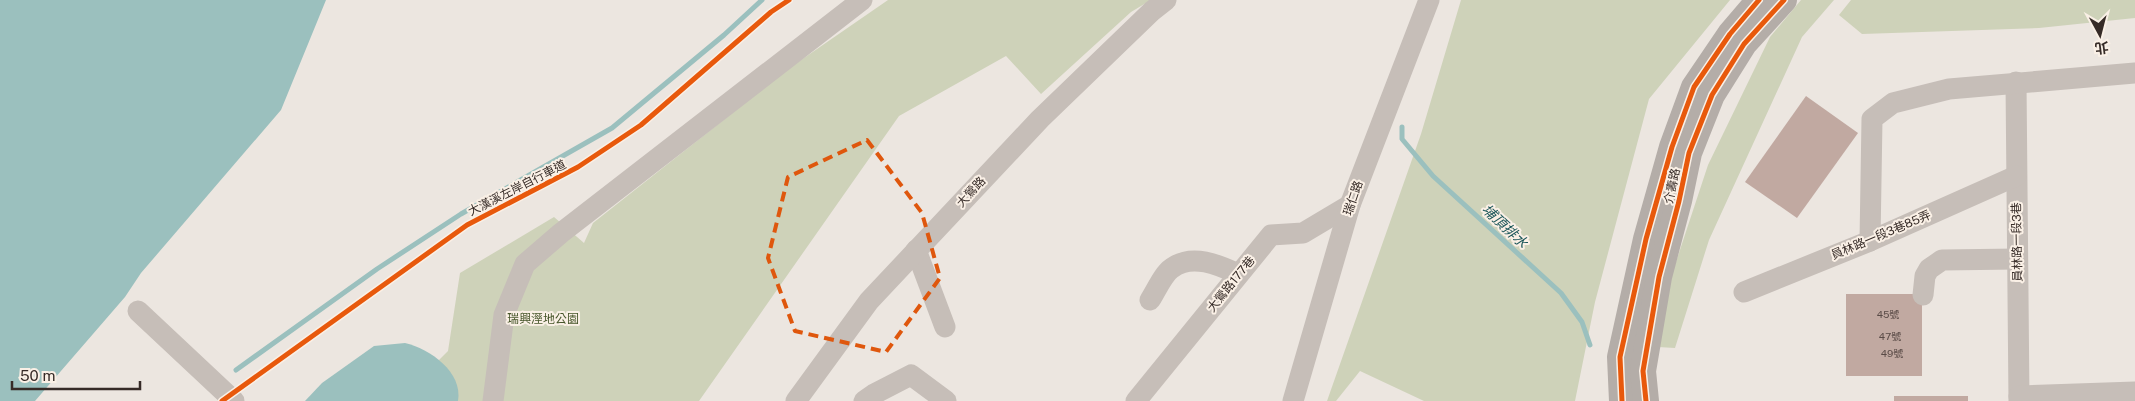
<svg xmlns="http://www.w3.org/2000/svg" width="2135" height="401" viewBox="0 0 2135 401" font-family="'Public Sans','Noto Sans TC',sans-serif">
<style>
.green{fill:#ced2b9}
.water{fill:#9bc0be}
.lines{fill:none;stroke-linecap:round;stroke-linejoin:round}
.stream{stroke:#9bc0be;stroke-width:5}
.building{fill:#c1a9a1}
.minor{stroke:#c6beb8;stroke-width:21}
.major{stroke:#b4ada8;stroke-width:26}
.cycleway-casing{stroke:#faf0e6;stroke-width:8}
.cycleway{stroke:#e8590c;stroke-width:5}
.marked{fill:none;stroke:#df570d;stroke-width:4;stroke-dasharray:10 6;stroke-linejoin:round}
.labels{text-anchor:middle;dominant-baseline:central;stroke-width:4;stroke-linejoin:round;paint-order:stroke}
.number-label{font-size:10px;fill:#594a46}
.street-label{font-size:12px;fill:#362b27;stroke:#faf0e6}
.park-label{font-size:12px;fill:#46552a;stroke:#faf0e6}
.water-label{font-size:14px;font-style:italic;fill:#1b5659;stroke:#faf0e6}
</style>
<rect width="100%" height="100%" fill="#ece6e0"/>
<g class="green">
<path d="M888 0H1151L1131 12 1041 94 1006 56 899 116 699 401H398L448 351 460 273 554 217 584 243 593 223 788 69Z"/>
<path d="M1461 0H1730L1649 99 1595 302 1575 401H1424L1360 371 1336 401H1327L1421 134Z"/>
<path d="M1801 0H1834L1802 37 1709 240 1675 348 1658 347 1672 274 1708 165 1770 37Z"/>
<path d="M1851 0H2135V18L2039 28 1862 34 1839 15Z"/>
</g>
<g class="water">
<path d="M0 0H326L281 110 141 273 125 297 35 401H0Z"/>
<path d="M405 343C430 349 463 372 458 401H305L322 383 374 346Z"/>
</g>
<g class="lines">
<g class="stream">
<path d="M1402 127V139L1433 176 1561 293 1582 322 1590 345"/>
<path d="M236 370 377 269 461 214 612 128 724 35 762 0"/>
</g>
</g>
<g class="building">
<path d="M1806 96 1858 133 1797 218 1745 182Z"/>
<rect x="1846" y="294" width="76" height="82"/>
<rect x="1894" y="396" width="74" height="5"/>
</g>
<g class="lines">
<g class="minor">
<path d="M2016 82 2019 401"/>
<path d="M1870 241 1872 119 1893 103 1949 89 2135 73"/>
<path d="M916 250 945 327"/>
<path d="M1744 292 1870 241 2016 176"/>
<path d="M1923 295 1925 276 1929 269 1942 260 2017 259"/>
<path d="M1150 300C1156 291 1163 274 1172 268 1192 253 1219 265 1238 274"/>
<path d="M138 311 234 401"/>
<path d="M2019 396 2135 392"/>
<path d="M493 401 504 315 525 264 561 233 862 0"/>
<path d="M796 401 869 301 1040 119 1152 11 1166 0"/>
<path d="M864 401 874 394 911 375 946 401"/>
<path d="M1136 401 1271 235 1303 233 1350 205"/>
<path d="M1293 401 1350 205 1429 0"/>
</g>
<g class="major">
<path d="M1622 401 1620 357 1646 239 1672 147 1694 87 1730 34 1759 0"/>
<path d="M1646 401 1643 371 1659 277 1679 201 1689 153 1712 95 1744 44 1784 0"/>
</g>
<g class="cycleway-casing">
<g id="cycleway">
<path d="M222 401 467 225 578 167 641 125 771 12 789 0"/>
<path d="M1622 401 1620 357 1646 239 1672 147 1694 87 1730 34 1759 0"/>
<path d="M1646 401 1643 371 1659 277 1679 201 1689 153 1712 95 1744 44 1784 0"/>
</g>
</g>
<use href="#cycleway" class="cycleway"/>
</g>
<path class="marked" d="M867 140 922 213 940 278 886 352 795 331 768 258 788 177Z"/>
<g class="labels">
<g class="number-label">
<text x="1888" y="314">45號</text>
<text x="1890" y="336">47號</text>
<text x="1892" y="353">49號</text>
</g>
<g class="street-label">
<text transform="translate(1672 186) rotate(-78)">介壽路</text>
<text transform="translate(517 188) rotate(-27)">大漢溪左岸自行車道</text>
<text transform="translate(971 192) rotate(-47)">大鶯路</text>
<text transform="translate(1353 198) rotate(-71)">瑞仁路</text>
<text transform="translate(1881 235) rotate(-23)">員林路一段3巷85弄</text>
<text transform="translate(2017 242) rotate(-91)">員林路一段3巷</text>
<text transform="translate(1231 284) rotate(-51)">大鶯路177巷</text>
</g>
<g class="park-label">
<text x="543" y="319">瑞興溼地公園</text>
</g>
<g class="water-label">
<text transform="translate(1505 226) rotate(43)">埔頂排水</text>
</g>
</g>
<g transform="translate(2100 35) rotate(173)" stroke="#faf0e6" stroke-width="4" paint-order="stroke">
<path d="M0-4L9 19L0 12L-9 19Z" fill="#362b27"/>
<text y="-8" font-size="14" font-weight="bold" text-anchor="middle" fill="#362b27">北</text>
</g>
<path d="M12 381v8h128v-8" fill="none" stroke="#362b27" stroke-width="2.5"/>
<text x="20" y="381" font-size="15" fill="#362b27" stroke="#faf0e6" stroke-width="4" paint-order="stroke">50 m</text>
</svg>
